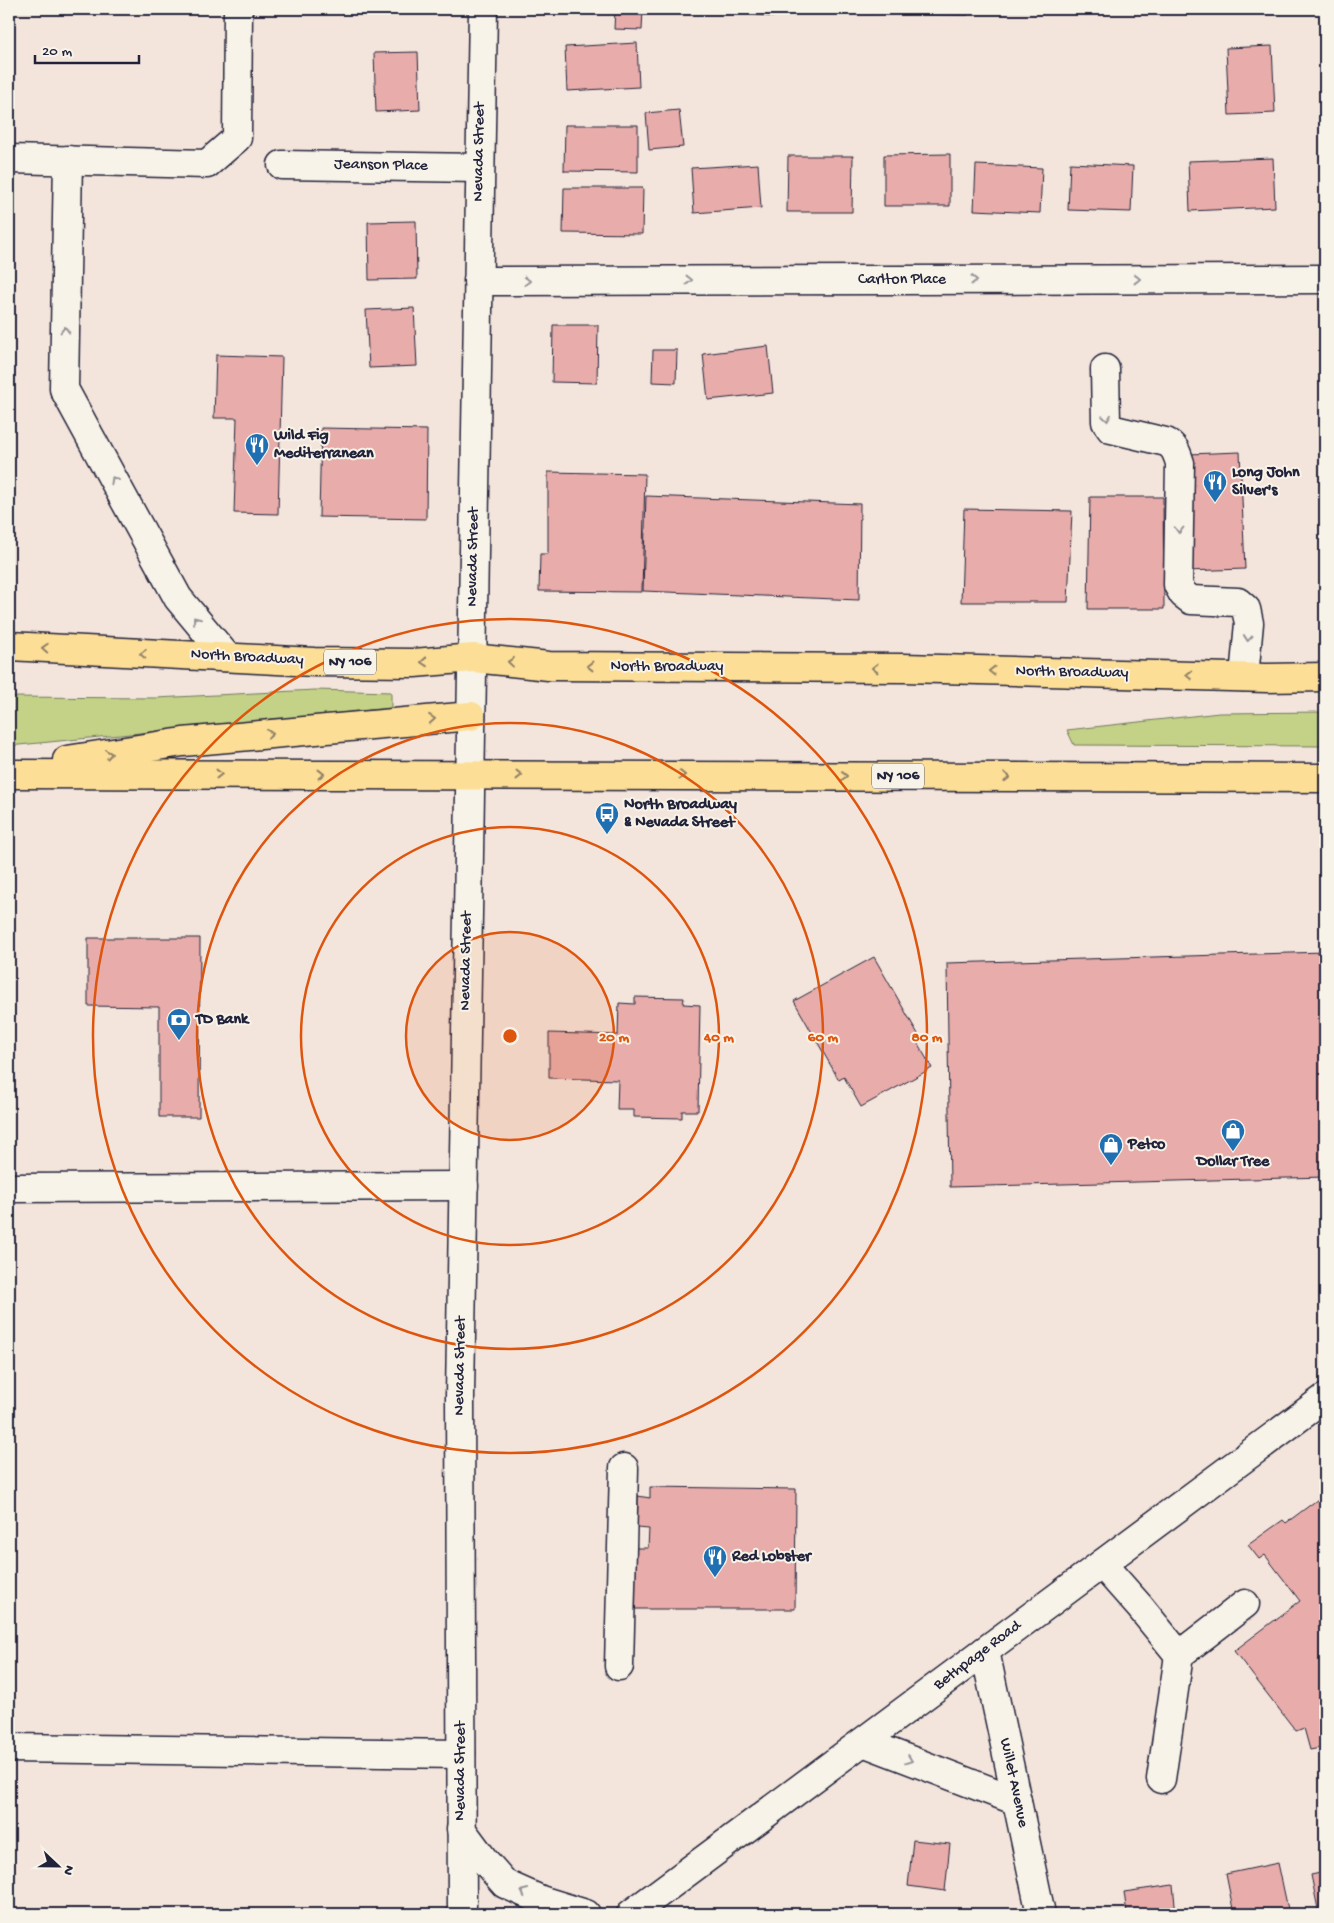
<svg xmlns="http://www.w3.org/2000/svg" width="1334" height="1923" viewBox="0 0 1334 1923" font-family="'Gochi Hand',sans-serif">
<style>
.green{fill:#c3d286;stroke:#727a60}
.building{fill:#e8adaa;stroke:#22223b}
.lines{fill:none;stroke-linecap:round;stroke-linejoin:round}
.minor-casing{stroke:#22223b;stroke-width:31}
.major-casing{stroke:#22223b;stroke-width:31}
.minor{stroke:#f7f3e8;stroke-width:28}
.major{stroke:#fcde96;stroke-width:28}
.oneway{stroke:#97959a}
.oneway2{stroke:#8f8068}
.ring{fill:none;stroke:#de560e;stroke-width:2.5}
.labels{text-anchor:middle;dominant-baseline:central;stroke-width:4;stroke-linejoin:round;paint-order:stroke}
.shield{fill:#f7f3e8;stroke:#62616f;stroke-width:1}
.shield-label{font-size:15px;font-weight:bold;fill:#22223b}
.street-label{font-size:16px;fill:#22223b;stroke:#f7f3e8}
.poi-label{font-size:16px;font-weight:bold;fill:#22223b;stroke:#f7f3e8;text-anchor:start}
.centre{fill:#de560e;stroke:#f7f3e8;stroke-width:2.5}
.ring-label{font-size:15px;text-anchor:middle;font-weight:bold;fill:#de560e;stroke:#f7f3e8;stroke-width:4;stroke-linejoin:round;paint-order:stroke}
</style>
<rect width="100%" height="100%" fill="#f4e5dc"/>
<filter id="ink" filterUnits="userSpaceOnUse"><feTurbulence type="fractalNoise" baseFrequency=".02" numOctaves="2"/><feDisplacementMap in="SourceGraphic" scale="10" xChannelSelector="R" yChannelSelector="G"/><feConvolveMatrix kernelMatrix="1 2 1 2 8 2 1 2 1" color-interpolation-filters="sRGB"/></filter>
<g filter="url(#ink)">
<g class="green">
<path d="M315 690 391 692V708L9 746V697L156 698Z"/>
<path d="M1325 712V746L1074 745 1067 730 1219 713Z"/>
</g>
<g class="building">
<path d="M615 9H643L642 30 614 29Z"/>
<path d="M714 9H774L773 17Z"/>
<path d="M805 9H873V14L804 11Z"/>
<path d="M901 9H968V15L901 14Z"/>
<path d="M1195 9H1271L1195 11Z"/>
<path d="M637 43 639 87 567 91 565 47Z"/>
<path d="M1272 46 1275 113 1229 115 1226 48Z"/>
<path d="M418 52 420 110 376 112 374 53Z"/>
<path d="M679 110 683 147 649 150 646 113Z"/>
<path d="M565 125H638V172L564 171Z"/>
<path d="M950 154V206H884V155Z"/>
<path d="M788 156H853L852 212H787Z"/>
<path d="M1273 158 1275 207 1190 211 1188 161Z"/>
<path d="M1070 163 1133 166 1131 212 1068 210Z"/>
<path d="M758 164 761 208 694 213 691 168Z"/>
<path d="M976 165 1042 168 1040 213 974 210Z"/>
<path d="M564 188H643L642 234 563 233Z"/>
<path d="M416 221 417 279 369 280 368 222Z"/>
<path d="M414 308 417 366 369 368 366 310Z"/>
<path d="M553 325H598L597 383 552 382Z"/>
<path d="M768 346 773 393 708 400 703 354Z"/>
<path d="M653 350H677L676 383 652 382Z"/>
<path d="M216 355 282 357 278 514 234 513 237 418H214Z"/>
<path d="M321 428 427 430 426 519 319 517Z"/>
<path d="M1240 452 1245 569 1186 571 1188 454Z"/>
<path d="M548 472 645 474 642 592 539 591 540 554H548Z"/>
<path d="M646 496 860 504 859 600 643 591Z"/>
<path d="M1090 497H1163L1164 609H1088Z"/>
<path d="M964 509 1072 511 1068 602H961Z"/>
<path d="M88 938H200L199 1117H159V1007L88 1006Z"/>
<path d="M1325 952V1177L950 1187 947 963Z"/>
<path d="M874 957 918 1034 914 1037 932 1068 861 1107 844 1077 839 1080 794 1001Z"/>
<path d="M635 997 684 998 683 1004 700 1005 698 1111H682V1118L634 1117V1110H617L618 1080 549 1078V1033L618 1035 619 1003 635 1004Z"/>
<path d="M650 1487 796 1489 795 1609H635L636 1548H648L649 1529 637 1528 638 1496 650 1498Z"/>
<path d="M1325 1494V1747L1310 1750 1304 1728 1296 1731 1234 1651 1300 1601 1265 1555 1259 1559 1248 1545 1283 1520 1286 1523Z"/>
<path d="M913 1840 950 1844 945 1891 908 1886Z"/>
<path d="M1278 1863 1289 1914H1234L1226 1874Z"/>
<path d="M1325 1872V1914H1319L1311 1875Z"/>
<path d="M1173 1885 1176 1914H1127L1124 1892Z"/>
</g>
<g class="lines">
<g class="minor-casing">
<g id="minor">
<path d="M9 159 207 164 237 138 238 9"/>
<path d="M68 160 64 389 178 598 227 657"/>
<path d="M282 165 479 168"/>
<path d="M478 281 1325 279"/>
<path d="M1105 369 1106 422 1111 429 1166 442C1175 446 1177 454 1180 463L1178 585 1183 594 1191 600 1238 602 1246 609 1249 623 1244 677"/>
<path d="M9 1188 464 1186"/>
<path d="M1102 1564 1140 1607 1179 1655 1245 1604"/>
<path d="M985 1651 1041 1914"/>
<path d="M619 1666 624 1468"/>
<path d="M863 1742 1017 1801"/>
<path d="M9 1748 461 1754"/>
<path d="M1161 1779 1179 1655"/>
<path d="M461 1829 484 1860 505 1884 541 1900 586 1914"/>
<path d="M462 1914 460 1396 483 9"/>
<path d="M631 1914 1325 1398"/>
</g>
</g>
<g class="major-casing">
<g id="major">
<path d="M9 646 314 662 414 663 473 658 549 666 904 668 1267 678 1325 677"/>
<path d="M67 760 183 742 471 716"/>
<path d="M9 774 1325 778"/>
</g>
</g>
<use href="#minor" class="minor"/>
<use href="#major" class="major"/>
</g>
<defs><path id="oneway-chevron" d="M-2-3.5L2.5 0L-2 3.5" fill="none" stroke-width="1.6" stroke-linecap="round" stroke-linejoin="round" transform="scale(1.25)"/></defs>
<g class="oneway">
<use href="#oneway-chevron" transform="translate(1137 279)"/>
<use href="#oneway-chevron" transform="translate(689 280)"/>
<use href="#oneway-chevron" transform="translate(974 280)"/>
<use href="#oneway-chevron" transform="translate(527 281)"/>
<use href="#oneway-chevron" transform="translate(65 330) rotate(-89)"/>
<use href="#oneway-chevron" transform="translate(1107 418) rotate(81)"/>
<use href="#oneway-chevron" transform="translate(114 480) rotate(-119)"/>
<use href="#oneway-chevron" transform="translate(1179 530) rotate(91)"/>
<use href="#oneway-chevron" transform="translate(196 620) rotate(-129)"/>
<use href="#oneway-chevron" transform="translate(1248 638) rotate(95)"/>
<use href="#oneway-chevron" transform="translate(909 1760) rotate(21)"/>
<use href="#oneway-chevron" transform="translate(524 1892) rotate(-155)"/>
</g>
<g class="oneway2">
<use href="#oneway-chevron" transform="translate(45 648) rotate(-177)"/>
<use href="#oneway-chevron" transform="translate(143 654) rotate(-177)"/>
<use href="#oneway-chevron" transform="translate(424 662) rotate(175)"/>
<use href="#oneway-chevron" transform="translate(511 662) rotate(-174)"/>
<use href="#oneway-chevron" transform="translate(590 666) rotate(-180)"/>
<use href="#oneway-chevron" transform="translate(875 668) rotate(-180)"/>
<use href="#oneway-chevron" transform="translate(992 671) rotate(-179)"/>
<use href="#oneway-chevron" transform="translate(1189 675) rotate(-179)"/>
<use href="#oneway-chevron" transform="translate(432 719) rotate(-5)"/>
<use href="#oneway-chevron" transform="translate(270 734) rotate(-5)"/>
<use href="#oneway-chevron" transform="translate(109 754) rotate(-9)"/>
<use href="#oneway-chevron" transform="translate(219 774)"/>
<use href="#oneway-chevron" transform="translate(321 774)"/>
<use href="#oneway-chevron" transform="translate(519 775)"/>
<use href="#oneway-chevron" transform="translate(682 775)"/>
<use href="#oneway-chevron" transform="translate(844 776)"/>
<use href="#oneway-chevron" transform="translate(1007 777)"/>
</g>
</g>
<circle cx="510" cy="1036" r="104" fill="#de560e" fill-opacity=".12"/>
<g class="ring">
<circle cx="510" cy="1036" r="104"/>
<circle cx="510" cy="1036" r="209"/>
<circle cx="510" cy="1036" r="313"/>
<circle cx="510" cy="1036" r="417"/>
</g>
<defs>
<g id="restaurant-pin" transform="scale(1.25)"><path d="M0 17L-7.5 6A9.5 9.5 0 1 1 7.5 6Z" fill="#1f6fb2" stroke="#f7f3e8"/><path d="M-5-6h1v4h1v-4h1v4h1v-4h1v5L-1.5 .5V6h-2V.5L-5-1ZM5-6V6H3V1.5H1.5Q1.5-4 5-6Z" fill="#fff"/></g>
<g id="bus-pin" transform="scale(1.25)"><path d="M0 17L-7.5 6A9.5 9.5 0 1 1 7.5 6Z" fill="#1f6fb2" stroke="#f7f3e8"/><path d="M-5-6H5V4H4V6H2V4H-2V6H-4V4H-5ZM-3.5-4V0h7V-4ZM-3.5 1.2v1.5H-2V1.2ZM2 1.2v1.5H3.5V1.2Z" fill="#fff"/></g>
<g id="bank-pin" transform="scale(1.25)"><path d="M0 17L-7.5 6A9.5 9.5 0 1 1 7.5 6Z" fill="#1f6fb2" stroke="#f7f3e8"/><path d="M-6-4H6V4H-6ZM0-2.3a2.3 2.3 0 1 0 0 4.6a2.3 2.3 0 1 0 0-4.6Z" fill="#fff"/></g>
<g id="shop-pin" transform="scale(1.25)"><path d="M0 17L-7.5 6A9.5 9.5 0 1 1 7.5 6Z" fill="#1f6fb2" stroke="#f7f3e8"/><path d="M-5-2.5h2.3a2.7 3.5 0 0 1 5.4 0H5L5.5 6h-11ZM-1.5-2.5h3a1.5 2.3 0 0 0-3 0Z" fill="#fff"/></g>
</defs>
<g fill-rule="evenodd">
<use href="#restaurant-pin" x="257" y="445"/>
<use href="#restaurant-pin" x="1215" y="482"/>
<use href="#bus-pin" x="607" y="814"/>
<use href="#bank-pin" x="179" y="1020"/>
<use href="#shop-pin" x="1233" y="1131"/>
<use href="#shop-pin" x="1111" y="1145"/>
<use href="#restaurant-pin" x="715" y="1557"/>
</g>
<g class="labels">
<g class="shield">
<rect x="324" y="649.5" width="52" height="25" rx="4"/>
<rect x="872" y="763.5" width="52" height="25" rx="4"/>
</g>
<g class="shield-label">
<text x="350" y="662">NY 106</text>
<text x="898" y="776">NY 106</text>
</g>
<g class="street-label">
<text transform="translate(480 152) rotate(-89)">Nevada Street</text>
<text transform="translate(381 166) rotate(1)">Jeanson Place</text>
<text x="902" y="280">Carlton Place</text>
<text transform="translate(474 557) rotate(-89)">Nevada Street</text>
<text transform="translate(247 658) rotate(3)">North Broadway</text>
<text x="667" y="667">North Broadway</text>
<text transform="translate(1072 673) rotate(1)">North Broadway</text>
<text transform="translate(467 961) rotate(-89)">Nevada Street</text>
<text transform="translate(461 1366) rotate(-89)">Nevada Street</text>
<text transform="translate(978 1656) rotate(-37)">Bethpage Road</text>
<text transform="translate(461 1771) rotate(-90)">Nevada Street</text>
<text transform="translate(1013 1783) rotate(78)">Willet Avenue</text>
</g>
<g class="poi-label">
<text x="274" y="436">Wild Fig<tspan x="274" dy="18">Mediterranean</tspan></text>
<text x="1232" y="473">Long John<tspan x="1232" dy="18">Silver's</tspan></text>
<text x="624" y="805">North Broadway<tspan x="624" dy="18">&amp; Nevada Street</tspan></text>
<text x="196" y="1020">TD Bank</text>
<text x="1128" y="1145">Petco</text>
<text x="1233" y="1162" text-anchor="middle">Dollar Tree</text>
<text x="732" y="1557">Red Lobster</text>
</g>
</g>
<circle cx="510" cy="1036" r="8" class="centre"/>
<g class="ring-label">
<text x="614" y="1041">20 m</text>
<text x="719" y="1041">40 m</text>
<text x="823" y="1041">60 m</text>
<text x="927" y="1041">80 m</text>
</g>
<rect width="1334" height="1923" fill="none" stroke="#f7f3e8" stroke-width="30"/>
<rect x="15" y="15" width="1304" height="1893" fill="none" stroke="#22223b" stroke-width="2" filter="url(#ink)"/>
<g transform="translate(58 1866) rotate(112)" stroke="#f7f3e8" stroke-width="4" paint-order="stroke">
<path d="M0-4L9 19L0 12L-9 19Z" fill="#22223b"/>
<text y="-8" font-size="14" font-weight="bold" text-anchor="middle" fill="#22223b">N</text>
</g>
<path d="M35 55v8h104v-8" fill="none" stroke="#22223b" stroke-width="2.5"/>
<text x="42" y="55" font-size="15" fill="#22223b" stroke="#f7f3e8" stroke-width="4" paint-order="stroke">20 m</text>
</svg>
